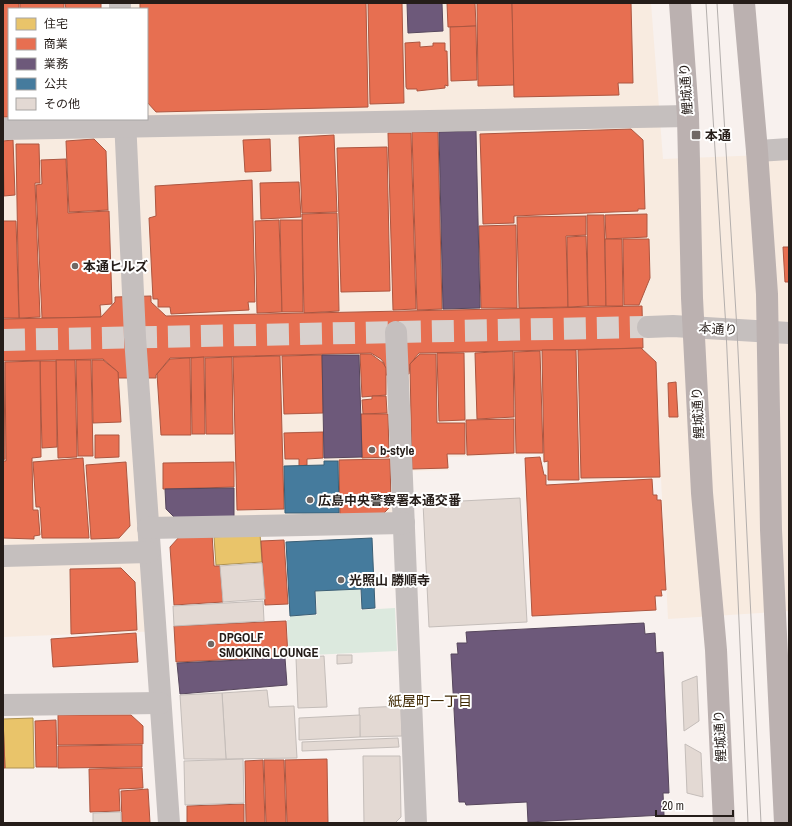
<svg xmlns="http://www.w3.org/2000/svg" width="792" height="826" viewBox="0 0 792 826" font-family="'Archivo Narrow','Noto Sans JP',sans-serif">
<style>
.commercial{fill:#f8ebe0}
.green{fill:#dce9de}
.homes{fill:#e9c46a;stroke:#ae9252}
.shops{fill:#e76f51;stroke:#ad5640}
.offices{fill:#6d597a;stroke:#57475d}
.public{fill:#457b9d;stroke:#3b5f75}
.building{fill:#e3d9d3;stroke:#c4bdb9}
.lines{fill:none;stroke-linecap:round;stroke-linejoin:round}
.minor-tunnel{stroke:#d8d1ce;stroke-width:22;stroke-dasharray:22 11;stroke-linecap:butt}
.minor{stroke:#c5bfbe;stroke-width:22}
.highway{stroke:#bbb1b0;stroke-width:22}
.tram{stroke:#b4afad;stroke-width:1}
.poi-dot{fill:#6f6764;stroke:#fff;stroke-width:1.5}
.labels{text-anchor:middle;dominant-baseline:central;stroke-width:4;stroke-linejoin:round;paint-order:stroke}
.street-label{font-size:13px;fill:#251d19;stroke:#fff}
.poi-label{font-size:13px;font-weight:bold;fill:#251d19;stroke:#fff;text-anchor:start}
.neighbourhood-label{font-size:14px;fill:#422c06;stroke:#fff}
</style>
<rect width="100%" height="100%" fill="#f8f1ee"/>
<path class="commercial" d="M128 3H651L663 159 789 154V611L668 619 661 478 547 481 546 462H543L542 454 449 457V470L411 471 413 521 156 525 164 631 3 637V137L147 119V9H128Z"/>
<path class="green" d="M360 589 361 610 395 608 397 651 289 656 287 620H290V616L317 615 316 591Z"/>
<g class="homes">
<path d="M260 534 262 562 216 565 214 537Z"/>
<path d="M33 718 34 768H5L3 719Z"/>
</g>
<g class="shops">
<path d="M3 3H19V9H9V117H3Z"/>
<rect x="20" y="3" width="44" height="6"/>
<path d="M65 3H101V9H66Z"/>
<path d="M140 3H366L368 107 156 112 147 102V9H140Z"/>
<path d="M368 3H402L404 103 370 104Z"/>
<path d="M447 3H475L476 26 448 27Z"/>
<path d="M477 3H512L514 85 478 86Z"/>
<path d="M512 3H631L633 83H618L619 95 514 97Z"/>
<path d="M476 26 477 80 451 81 450 27Z"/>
<path d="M420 42V47L433 46V43H445V51H447L448 86 445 85V88L417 91V89H407L406 87 405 43Z"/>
<path d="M631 129 643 140 645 209H638V211L514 216V223L483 224 480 134Z"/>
<path d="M412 132H438L442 309 417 310Z"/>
<path d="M388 133H411L416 309 393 310Z"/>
<path d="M334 135 337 212 302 213 299 137Z"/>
<path d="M94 139 106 151 108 210 69 212 66 141Z"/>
<path d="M270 139 271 171 245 172 243 140Z"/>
<path d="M13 140 15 195 4 196 3 141Z"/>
<path d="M16 144H39L40 183H35L40 317 19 318Z"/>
<path d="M387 147 390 291 341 292 337 148Z"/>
<path d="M66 159 68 213 109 211 112 304 100 305 101 317 42 318 36 185 42 184 41 160Z"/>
<path d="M252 180 255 302H248L249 310 171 314 170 307H158V299H153L149 218 156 216 155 186Z"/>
<path d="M299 182 301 217 261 219 260 183Z"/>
<path d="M337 213 339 311 304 313 302 214Z"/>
<path d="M647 214V237L606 239 605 215Z"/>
<path d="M587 215H604L606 306H588Z"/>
<path d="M586 216V235L566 236 568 307 519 308 517 217Z"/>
<path d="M279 220 282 312 257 313 255 221Z"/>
<path d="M280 220H302L303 312H282Z"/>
<path d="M3 221H16L19 318H3Z"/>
<path d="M516 225 517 308H481L479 226Z"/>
<path d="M586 236 588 306 568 307 567 237Z"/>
<path d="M605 239H622L623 306H606Z"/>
<path d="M623 239H649L650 278 639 305H624Z"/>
<path d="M783 247H789V282H785Z"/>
<path d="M151 296V302L166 316 642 306 643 348 419 353 410 364 409 374 386 375 384 363 381 359 371 353 170 358 156 375V378H118V372L103 359 3 361V319L101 317 115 302V297Z"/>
<path d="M641 348 656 362 660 477 581 478 578 350Z"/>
<path d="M542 350H576L579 480H548V461L544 462Z"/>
<path d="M513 351 514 417 477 419 475 353Z"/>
<path d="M540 351 543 453H516L514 352Z"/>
<path d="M437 353H464L465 420 439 421Z"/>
<path d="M360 354H371L383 363 386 368V395L362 397Z"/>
<path d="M420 354H436L437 423H465V454H447L448 468 412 469 410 364Z"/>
<path d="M322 355 323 413 284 414 282 356Z"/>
<path d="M280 356 284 509 237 510 233 357Z"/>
<path d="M204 357 205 434H192L191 358Z"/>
<path d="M232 357 233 434H206L205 358Z"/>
<path d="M190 358 191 435H161L157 374 170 359Z"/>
<path d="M56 360H75L77 457 58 458Z"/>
<path d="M76 360H91L93 456H78Z"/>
<path d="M92 360H103L118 372 121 422 93 423Z"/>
<path d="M40 361H56L57 447 42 448Z"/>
<path d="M40 361 41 457 32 458 33 510H38L40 535 34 536V539L3 538V461H6L5 362Z"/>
<path d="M3 362H4L5 459 3 460Z"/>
<path d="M676 382 678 417H669L668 383Z"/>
<path d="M372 396H386L387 413 363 414 362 400 372 399Z"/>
<path d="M361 414H388L389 457 362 458Z"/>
<path d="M514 419V453L467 455 466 420Z"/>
<path d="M323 432V458L307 459V465L299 466V459H285L284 433Z"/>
<path d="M95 435H119V457L95 458Z"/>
<path d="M540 457 544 475H546V485L652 479 653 495H657V500H661L666 590H661L662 596H655L656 610 532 616 525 458Z"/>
<path d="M83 458 89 538H42L40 507H36L33 462Z"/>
<path d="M390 459 391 506 381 516 340 517 339 460Z"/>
<path d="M126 462 130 526 119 538 91 539 86 465Z"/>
<path d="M234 462V487L163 489V463Z"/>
<path d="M212 534 214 566H220L223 602 174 605 170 547 180 536Z"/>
<path d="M284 540 288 604 265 605 261 541Z"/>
<path d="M121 568 135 582 137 630 71 634 70 569Z"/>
<path d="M286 621 288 657 176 662 174 626Z"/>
<path d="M136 633 138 662 53 667 51 639Z"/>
<path d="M58 715H131L143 726V744L58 745Z"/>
<path d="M3 717 5 768H3Z"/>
<path d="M56 720 57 767H36L35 721Z"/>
<path d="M142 745V767L58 768V746Z"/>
<path d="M327 759 328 823H287L285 760Z"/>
<path d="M263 760 265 823H246L245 761Z"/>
<path d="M264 760H284L286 823H266Z"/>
<path d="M142 768 143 788 119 789 120 811 90 812 89 769Z"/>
<path d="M148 789 150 823H122L121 791Z"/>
<path d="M244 804V823H187V806Z"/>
</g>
<g class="offices">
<path d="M407 3H442L443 31 408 33Z"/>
<path d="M476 131 480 308 443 309 439 132Z"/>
<path d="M322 355H359L362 457 324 458Z"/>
<path d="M234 488V519H176L166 509 165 489Z"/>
<path d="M644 623 645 634 655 633 656 653 663 652 669 793H663L664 815 528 822 527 802 466 805 465 802H459L451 654H458L457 643H467L466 632Z"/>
<path d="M285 658 287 685 180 694 177 663Z"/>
</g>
<g class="public">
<path d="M324 461H338L339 513H285L284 466 324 465Z"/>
<path d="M372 538 375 608 362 609 361 589 315 591 316 614 290 616 286 542Z"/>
</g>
<g class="building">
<path d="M520 498 527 622 429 627 423 503Z"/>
<path d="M262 563 265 599 223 602 220 566Z"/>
<path d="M263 601 264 621 174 626 173 606Z"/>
<path d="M337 655H352V663L337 664Z"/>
<path d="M324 656 327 707 298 708 296 658Z"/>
<path d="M697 676 699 721 684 731 682 682Z"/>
<path d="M267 690 269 707 294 706 297 758 226 759 222 693Z"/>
<path d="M222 693 226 759H184L180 695Z"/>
<path d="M401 706 402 736 360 737 359 708Z"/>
<path d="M360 715V737L299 740V718Z"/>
<path d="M398 738 399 747 302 751V742Z"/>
<path d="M685 744 701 753 703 797 687 793Z"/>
<path d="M363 756H400L401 817 395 823H364Z"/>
<path d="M243 759 244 803 185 805 184 761Z"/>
<path d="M121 812V823H93V813Z"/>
</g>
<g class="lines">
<path class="minor-tunnel" d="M3 340 648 327"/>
<g class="minor">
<path d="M120 3V9"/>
<path d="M125 119 135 337 169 823"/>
<path d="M3 129 688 116"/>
<path d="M757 151 789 149"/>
<path d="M648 327 673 326 789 333"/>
<path d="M396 332 416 823"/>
<path d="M148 528 404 523"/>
<path d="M3 556 149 552"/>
<path d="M3 705 160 703"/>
</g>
<g class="highway">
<path d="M680 3 688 116 692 298 702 493 716 650 724 823"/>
<path d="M744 3 757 151 767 294 771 530 785 823"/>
</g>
<g class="tram">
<path d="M706 3 726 329 748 823"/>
<path d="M717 3 737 330 761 823"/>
</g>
</g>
<g class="poi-dot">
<rect x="691" y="130" width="10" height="10" rx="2"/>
<circle cx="75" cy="266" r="4"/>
<circle cx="372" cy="450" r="4"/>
<circle cx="310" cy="500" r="4"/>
<circle cx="341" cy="580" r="4"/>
<circle cx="211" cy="644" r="4"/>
</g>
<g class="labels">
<g class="street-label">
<text transform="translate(686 89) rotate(-94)">鯉城通り</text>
<text transform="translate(718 329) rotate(3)">本通り</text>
<text transform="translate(698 413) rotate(-93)">鯉城通り</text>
<text transform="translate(720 736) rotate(-93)">鯉城通り</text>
</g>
<g class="poi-label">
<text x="705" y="135">本通</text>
<text x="83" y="266">本通ヒルズ</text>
<text x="380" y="450">b-style</text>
<text x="318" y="500">広島中央警察署本通交番</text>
<text x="349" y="580">光照山 勝順寺</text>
<text x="219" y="637">DPGOLF<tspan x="219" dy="15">SMOKING LOUNGE</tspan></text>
</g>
<g class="neighbourhood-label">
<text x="430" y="701">紙屋町一丁目</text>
</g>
</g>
<rect width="792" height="826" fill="none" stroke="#251d19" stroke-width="8"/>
<rect x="8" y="8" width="140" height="112" fill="#ffffff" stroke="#a8a5a3"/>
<rect x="16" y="18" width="20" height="12" fill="#e9c46a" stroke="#a8a5a3"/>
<text x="44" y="28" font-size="12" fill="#251d19">住宅</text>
<rect x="16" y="38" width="20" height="12" fill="#e76f51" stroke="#a8a5a3"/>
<text x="44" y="48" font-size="12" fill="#251d19">商業</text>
<rect x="16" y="58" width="20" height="12" fill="#6d597a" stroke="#a8a5a3"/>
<text x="44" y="68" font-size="12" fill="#251d19">業務</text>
<rect x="16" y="78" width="20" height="12" fill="#457b9d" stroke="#a8a5a3"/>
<text x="44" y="88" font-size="12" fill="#251d19">公共</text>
<rect x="16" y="98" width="20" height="12" fill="#e3d9d3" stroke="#a8a5a3"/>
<text x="44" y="108" font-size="12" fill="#251d19">その他</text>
<path d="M656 810v6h77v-6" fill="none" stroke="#251d19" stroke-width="2"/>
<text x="662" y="810" font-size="12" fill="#251d19" stroke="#ffffff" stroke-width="3" paint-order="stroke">20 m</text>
</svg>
